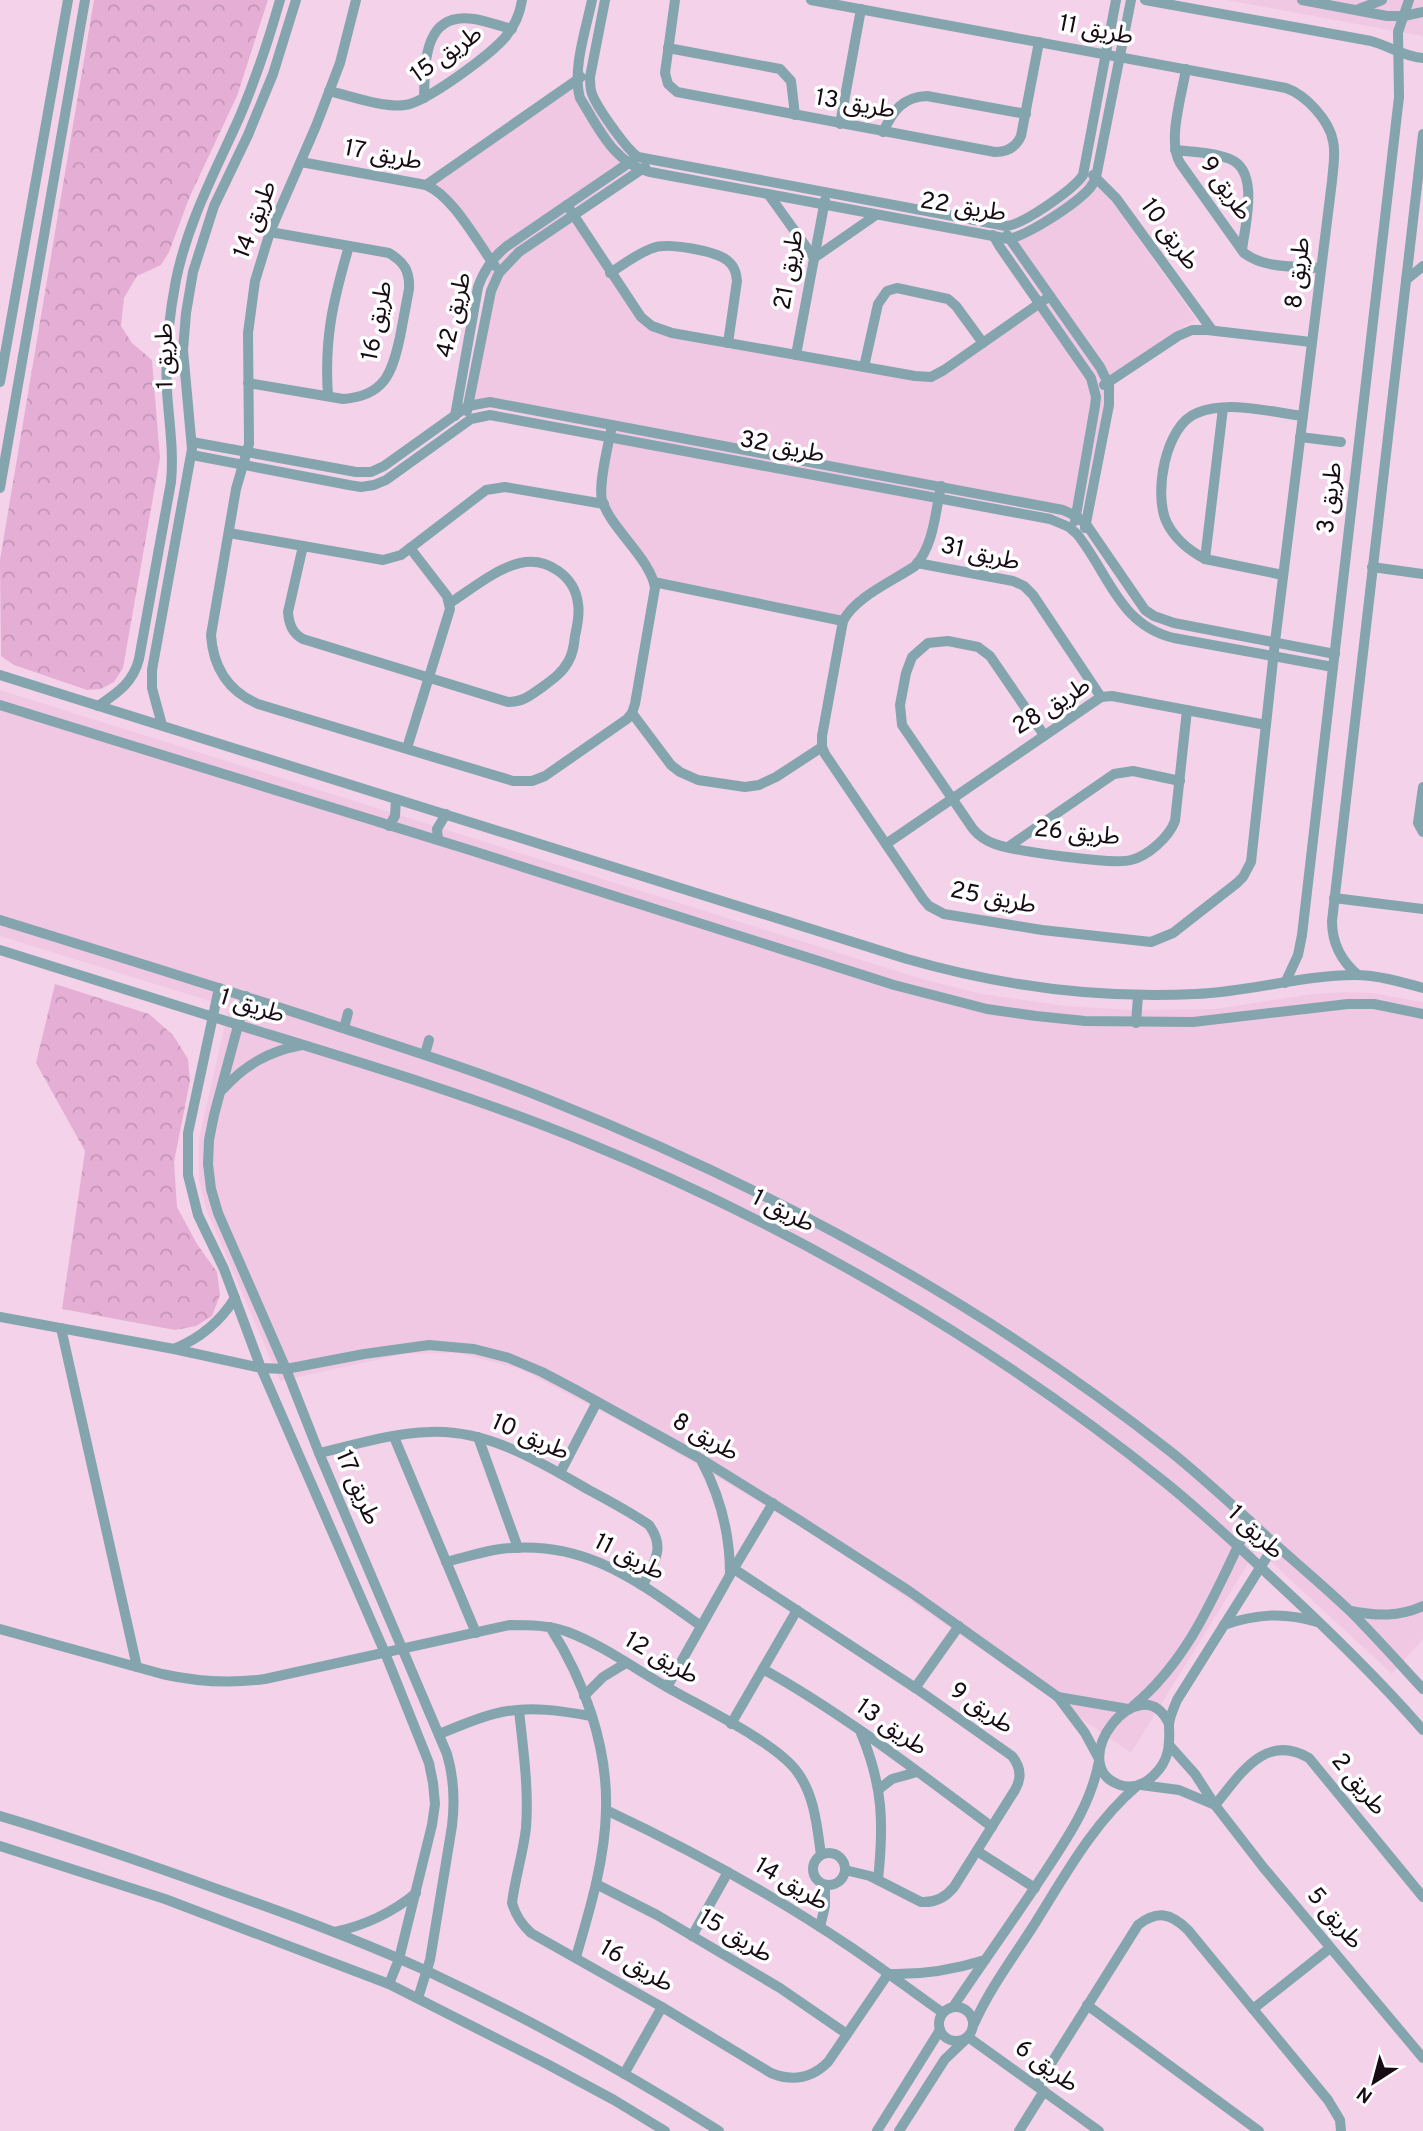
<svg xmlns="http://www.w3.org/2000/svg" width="1423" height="2131" viewBox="0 0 1423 2131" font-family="Overpass,'Noto Sans Arabic',sans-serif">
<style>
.built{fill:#f1c8e4}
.park{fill:url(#park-crowns)}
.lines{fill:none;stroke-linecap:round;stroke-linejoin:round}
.minor{stroke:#84a5ae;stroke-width:10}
.labels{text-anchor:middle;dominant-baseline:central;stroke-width:7;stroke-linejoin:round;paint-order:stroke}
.street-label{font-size:24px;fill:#170c14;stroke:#fff}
</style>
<defs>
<pattern id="park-crowns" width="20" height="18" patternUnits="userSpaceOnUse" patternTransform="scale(1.75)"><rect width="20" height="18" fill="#e5afd5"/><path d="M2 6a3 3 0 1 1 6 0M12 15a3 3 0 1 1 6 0" fill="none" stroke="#c495b6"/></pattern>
</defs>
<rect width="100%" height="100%" fill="#f4d3ea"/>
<g class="built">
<path d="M1226 0H1423V36H1421Z"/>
<path d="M584 70 583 83 586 97 618 145 627 155 639 164 568 212 650 329 923 381 1046 303 996 229 1013 232 1028 227 1077 192 1089 177 1106 193 1196 319 1101 381 1105 395 1104 405 1079 526 1066 519 1049 512 935 492 926 536 918 557 841 616 657 577 604 498 614 432 491 408H481L460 417 489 275 484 258 444 201 420 183Z"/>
<path d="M0 690 922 979 982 994 1066 1006 1132 1010 1214 1009 1313 994 1343 992 1373 993 1423 1002V1639L1392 1674 1257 1549 1131 1753 826 1542 647 1435 520 1369 458 1353 404 1354 280 1381 206 1209 199 1180V1138L229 1007 0 936Z"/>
</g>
<g class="park">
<path d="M94 0H268L237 96 190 196 169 252 161 265 137 276 124 298 121 326 132 343 152 360 160 458 123 668 114 682 101 689 87 690 14 665 1 656 0 560Z"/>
<path d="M55 984 149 1014 173 1035 188 1059 190 1081 174 1162 177 1207 197 1244 217 1272 220 1295 212 1316 196 1326 175 1330 62 1309 85 1151 36 1063Z"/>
</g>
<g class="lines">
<g class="minor">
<path d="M356 0 340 63 316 126 270 232 255 281 248 333 249 444 236 489 211 635C213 667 228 691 258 704L513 781H532L545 776 627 719 632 713 635 704 655 588C651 559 610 528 602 500 598 483 609 443 612 425"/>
<path d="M592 0C586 29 572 70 580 98 598 127 614 164 650 172L1009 239C1030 234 1076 204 1090 188 1095 182 1097 174 1098 167L1131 0"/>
<path d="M605 0 590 77C590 83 590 89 592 94 597 107 626 149 638 157L1006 226C1023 225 1074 189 1083 175L1116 0"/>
<path d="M675 0 665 73 668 84 677 92 995 152C1007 152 1016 147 1021 136L1039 42"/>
<path d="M811 0 1286 88C1306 95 1329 120 1333 141 1336 154 1333 168 1332 181L1275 642 1251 862 1243 877 1237 883 1173 933 1151 942 1042 930 944 914 929 906 923 899 825 754 822 747V736L843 621C855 597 893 581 915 566 934 545 935 513 941 486"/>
<path d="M1145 0 1371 41C1389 46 1405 57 1423 58"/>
<path d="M1302 0 1387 16H1404L1423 12"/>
<path d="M1359 9 1382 0"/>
<path d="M668 48 780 69 791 81 795 115"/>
<path d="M1186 69C1182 95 1167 141 1180 163L1244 253C1265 269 1295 266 1320 268"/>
<path d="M329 91C351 96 383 108 405 105 425 103 495 52 507 35 515 25 520 13 522 0"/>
<path d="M424 98C425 64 423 11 474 19 487 21 499 26 512 29"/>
<path d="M840 124 861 9"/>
<path d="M883 132C893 111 902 97 927 96L1026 114"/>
<path d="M1175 150C1192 152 1213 152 1230 159 1260 171 1245 225 1242 250"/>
<path d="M301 162 426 185C453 196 477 242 495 266"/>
<path d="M1093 175 1116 198 1212 330"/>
<path d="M426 185 581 77"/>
<path d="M769 195 814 258 876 215"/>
<path d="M567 205 641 317 652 326 672 333 915 376 931 377 944 370 1050 296"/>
<path d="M993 235 1000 247 1091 378 1096 397 1095 406 1075 521"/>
<path d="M1007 235 1100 367 1109 385V405L1085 528"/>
<path d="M610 273C624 264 638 253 653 248 668 242 716 251 728 261 735 267 736 273 737 281L728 343"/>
<path d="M1406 280 1423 266"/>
<path d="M796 355 825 200"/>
<path d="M864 367 878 304 887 291 897 288 948 299 956 306 983 343"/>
<path d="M0 382 68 0"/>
<path d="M248 383 343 399C384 396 392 374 400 337 403 321 406 305 409 289 410 271 404 262 389 253L270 232"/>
<path d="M1104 385 1178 336 1192 330H1207L1311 342"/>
<path d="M328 396C324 338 333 301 349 246"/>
<path d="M467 411 491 291 499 273 519 252 645 167"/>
<path d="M455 416 478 287C484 270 493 257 507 246L633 160"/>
<path d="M1300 437 1341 442"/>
<path d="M192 442 356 472H371L384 466 468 406 490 402 1063 510 1076 516 1086 524 1145 610 1154 616 1174 623 1335 654"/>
<path d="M192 455 349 485 361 487 374 485 386 480 471 419 490 415 1050 519 1069 527 1077 534C1109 574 1119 625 1174 638L1333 667"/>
<path d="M0 488 85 0"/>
<path d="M229 533 383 560 401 555 486 490 505 487 604 504"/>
<path d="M303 546 288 612C289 624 292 633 303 639L508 702C522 702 530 696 541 688 552 680 562 673 568 662 573 654 574 645 575 636 577 626 580 615 578 604 575 576 547 557 520 563 497 568 470 590 450 603"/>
<path d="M1205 559 1223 408"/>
<path d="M917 563 1013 581 1024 586 1033 595 1101 697"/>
<path d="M1372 567 1423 574"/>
<path d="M1283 575 1205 559C1190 551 1175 539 1167 523 1153 495 1165 425 1197 413 1229 400 1270 412 1303 416"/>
<path d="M654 582 843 621"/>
<path d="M0 675 907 959C1001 986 1098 999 1196 994 1250 992 1302 975 1355 975 1377 975 1402 982 1423 988"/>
<path d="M0 705 473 851 894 985 987 1009 1036 1016 1085 1021 1193 1022 1348 1004H1374L1423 1014"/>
<path d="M98 706C117 693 133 683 139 659L171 482C174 451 169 422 167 391 165 354 169 316 176 280 188 221 216 170 240 116 256 78 269 39 280 0"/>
<path d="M632 713 671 765 680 772 698 780 745 787 759 785 776 777 822 747"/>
<path d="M162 725 152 688V670L192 449 183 350 186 313 193 272 214 206 248 135 273 74 296 0"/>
<path d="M1044 735 990 656 978 647 948 641 928 643 912 657 906 673 900 705 902 725 973 829C979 836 986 841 995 844 1014 851 1113 865 1131 860 1148 856 1169 837 1175 821L1187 710"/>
<path d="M407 748 450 609 447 596 410 548"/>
<path d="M1423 787 1418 823 1423 832"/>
<path d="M389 826 395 816 396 799"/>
<path d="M438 840 437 829 446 814"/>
<path d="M886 844 1101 697 1112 696 1266 725"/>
<path d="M1008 847 1114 774 1133 771 1180 781"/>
<path d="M1334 898 1423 909"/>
<path d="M0 920C110 954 221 988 330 1024 404 1048 477 1071 549 1100 770 1188 983 1303 1171 1452 1207 1481 1241 1513 1276 1545 1301 1567 1326 1588 1350 1611 1375 1636 1399 1663 1423 1689"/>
<path d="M0 950C87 978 174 1005 261 1032 369 1065 478 1098 583 1141 788 1224 994 1344 1166 1483 1203 1513 1237 1545 1271 1577 1324 1626 1376 1676 1423 1730"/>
<path d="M1358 975C1340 960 1332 943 1332 921L1423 134"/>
<path d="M1285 983 1298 955 1302 935 1399 97 1398 32 1409 0"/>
<path d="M219 988 188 1133V1175L198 1215 224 1269 261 1368 385 1653 429 1763 433 1783 435 1804 432 1825 399 1959 389 1984"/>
<path d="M246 996 214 1115 209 1140 208 1164 211 1189 218 1213 286 1369 319 1453 447 1754C454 1778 455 1801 452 1826L430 1960 418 1998"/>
<path d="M1136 1023 1138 996"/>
<path d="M344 1028 348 1013"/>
<path d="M425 1054 429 1040"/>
<path d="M223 1089C245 1065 269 1051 302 1045"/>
<path d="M0 1317 174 1349 261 1368 286 1369 364 1354 429 1345 474 1349 509 1358 542 1372 576 1390 701 1459 799 1520 909 1591 1058 1697 1085 1733 1099 1759"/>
<path d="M61 1328 137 1667"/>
<path d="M174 1349C201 1338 220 1322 235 1298"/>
<path d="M394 1437 476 1633"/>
<path d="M478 1437 518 1548"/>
<path d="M319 1453C355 1445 392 1433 429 1432 488 1429 540 1462 589 1490 609 1501 630 1512 649 1525 666 1548 654 1562 643 1585"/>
<path d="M702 1462C721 1498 730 1533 730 1574"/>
<path d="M560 1473 597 1402"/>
<path d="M446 1562C462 1558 478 1553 494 1550 580 1536 635 1579 701 1626"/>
<path d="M734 1569 917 1689 1012 1756C1021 1767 1022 1778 1015 1790L954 1887C945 1898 935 1903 921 1902L870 1876 845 1870"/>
<path d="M1351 1611C1376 1616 1399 1617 1423 1606"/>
<path d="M1224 1625C1255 1614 1284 1612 1317 1622"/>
<path d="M550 1627C584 1680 608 1746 606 1810 605 1860 590 1909 576 1957"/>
<path d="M0 1629 162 1674C198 1682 229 1684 265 1679L510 1625C529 1625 549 1625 568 1632 602 1645 634 1668 665 1686 699 1706 778 1743 798 1773 815 1797 817 1827 821 1855"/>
<path d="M763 1669C844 1714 918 1772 992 1827"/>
<path d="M667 1687 730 1575 773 1503"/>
<path d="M915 1688 959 1626"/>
<path d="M584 1696 603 1677 626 1663"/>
<path d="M1058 1697 1128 1709"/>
<path d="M1133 1706C1192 1657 1217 1588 1250 1521"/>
<path d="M519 1710C523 1749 529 1788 526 1828 523 1854 515 1878 512 1903 516 1916 521 1924 531 1933L662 2007 771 2073C793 2082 812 2078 828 2062L888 1974C922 1975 953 1970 985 1960"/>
<path d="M731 1724 797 1610"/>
<path d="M1169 1724C1141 1663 1062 1765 1120 1785 1133 1789 1145 1784 1154 1775 1169 1761 1170 1745 1169 1726 1169 1717 1174 1708 1177 1700L1275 1544"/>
<path d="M861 1733C883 1786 884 1823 878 1880"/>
<path d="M439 1734C460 1726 481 1716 502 1712 532 1706 562 1711 591 1716"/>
<path d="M1170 1746 1195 1774 1215 1805 1263 1867 1423 2058"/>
<path d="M1141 1785 1179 1790 1215 1805"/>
<path d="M879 1789 892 1779 917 1772"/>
<path d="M1215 1805C1240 1775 1265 1732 1309 1758L1423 1897"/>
<path d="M606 1810C691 1850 774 1895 852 1948 883 1969 913 1992 943 2013"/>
<path d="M0 1816C78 1839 154 1866 231 1894 297 1917 363 1942 427 1971 527 2018 626 2072 719 2131"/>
<path d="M0 1846 165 1899 389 1984 547 2064 614 2100 665 2131"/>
<path d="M977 1851 1035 1888"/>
<circle cx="829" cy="1869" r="16"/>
<path d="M596 1884 657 1915 780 1988 847 2034"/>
<path d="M820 1927 825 1906V1885"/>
<path d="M335 1932C366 1925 392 1913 416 1893"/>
<path d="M692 1936 728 1872"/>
<path d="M1087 2005 1259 2131"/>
<circle cx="956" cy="2024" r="17"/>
<path d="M953 2007C983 1962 1015 1918 1045 1872 1068 1837 1091 1804 1099 1761"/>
<path d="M1253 2009 1330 1948"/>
<path d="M974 2024C989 1990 1012 1959 1032 1928 1063 1879 1092 1824 1137 1786"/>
<path d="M968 2037 1099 2131"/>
<path d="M624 2074 662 2007"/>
<path d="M1037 2086 1138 1925C1157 1910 1171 1913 1188 1930L1328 2100 1340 2120 1341 2131"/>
<path d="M877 2131 940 2030"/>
<path d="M899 2131 945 2059 965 2040"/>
<path d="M1019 2131 1044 2091"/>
</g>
</g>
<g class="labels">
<g class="street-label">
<text transform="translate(1096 31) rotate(11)">طريق 11</text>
<text transform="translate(447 55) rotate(-35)">طريق 15</text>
<text transform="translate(855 105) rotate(10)">طريق 13</text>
<text transform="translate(383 156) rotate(11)">طريق 17</text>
<text transform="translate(1225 189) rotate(55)">طريق 9</text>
<text transform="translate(963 208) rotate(9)">طريق 22</text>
<text transform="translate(256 220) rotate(-69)">طريق 14</text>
<text transform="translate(1169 235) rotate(54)">طريق 10</text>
<text transform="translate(790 270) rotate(-80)">طريق 21</text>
<text transform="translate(1299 273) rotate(-83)">طريق 8</text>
<text transform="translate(455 315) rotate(-77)">طريق 42</text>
<text transform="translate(378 321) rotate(-79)">طريق 16</text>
<text transform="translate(166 356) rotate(-91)">طريق 1</text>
<text transform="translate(782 448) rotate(11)">طريق 32</text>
<text transform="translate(1331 498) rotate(-83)">طريق 3</text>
<text transform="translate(980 555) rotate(13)">طريق 31</text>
<text transform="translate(1052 707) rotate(-32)">طريق 28</text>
<text transform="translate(1077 834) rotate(6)">طريق 26</text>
<text transform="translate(993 899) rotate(11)">طريق 25</text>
<text transform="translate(252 1007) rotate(17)">طريق 1</text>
<text transform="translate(783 1212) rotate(27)">طريق 1</text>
<text transform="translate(530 1438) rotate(24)">طريق 10</text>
<text transform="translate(705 1438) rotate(30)">طريق 8</text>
<text transform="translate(357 1488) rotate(67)">طريق 17</text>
<text transform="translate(1255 1533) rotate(43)">طريق 1</text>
<text transform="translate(629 1558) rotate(27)">طريق 11</text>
<text transform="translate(661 1659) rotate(30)">طريق 12</text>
<text transform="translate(981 1709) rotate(35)">طريق 9</text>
<text transform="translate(891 1728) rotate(35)">طريق 13</text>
<text transform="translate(1358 1785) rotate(51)">طريق 2</text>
<text transform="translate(791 1885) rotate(31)">طريق 14</text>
<text transform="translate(1334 1919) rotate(50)">طريق 5</text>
<text transform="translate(735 1937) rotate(31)">طريق 15</text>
<text transform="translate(636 1967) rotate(30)">طريق 16</text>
<text transform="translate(1046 2067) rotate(36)">طريق 6</text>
</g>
</g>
<g transform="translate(1374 2082) rotate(216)" stroke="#ffffff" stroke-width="5" paint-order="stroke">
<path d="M0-5L12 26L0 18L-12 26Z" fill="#170c14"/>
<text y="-10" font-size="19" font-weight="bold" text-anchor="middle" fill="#170c14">N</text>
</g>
</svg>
